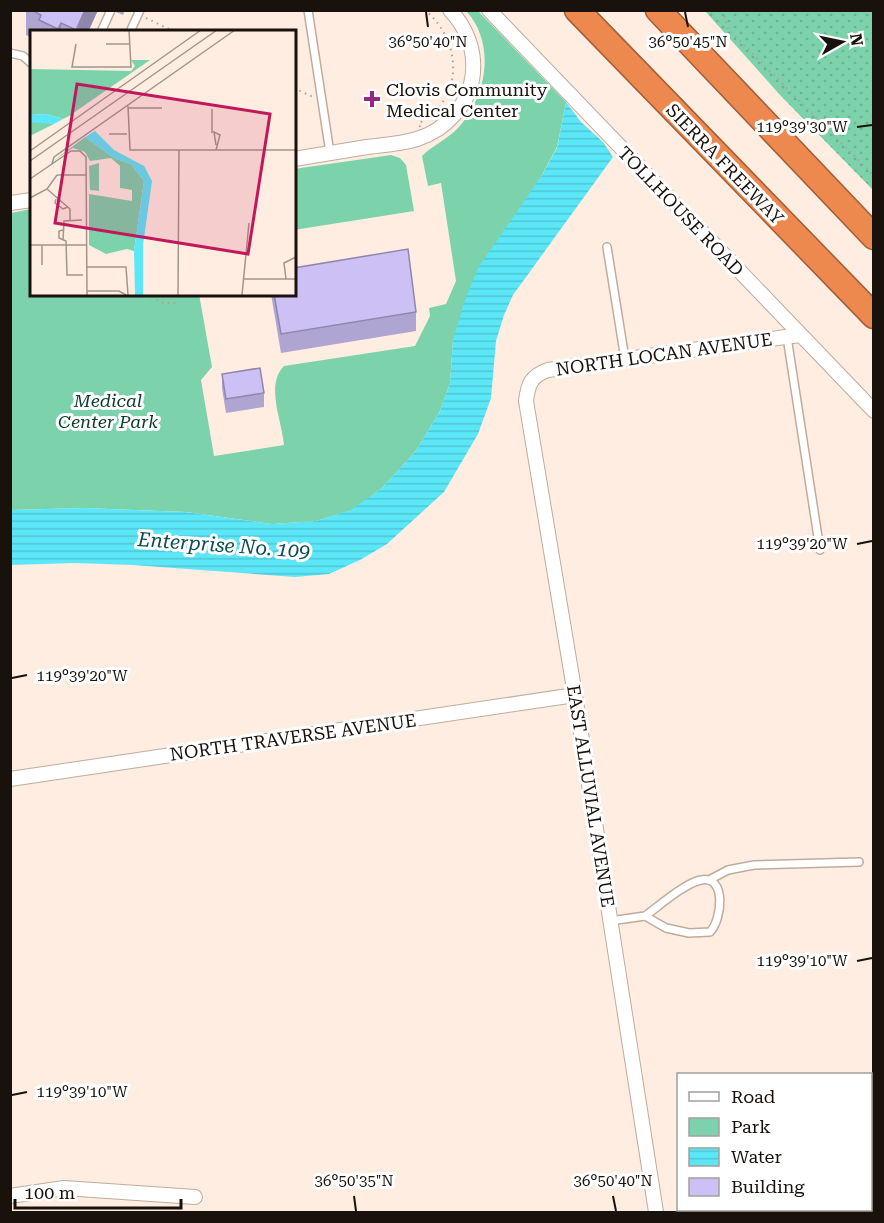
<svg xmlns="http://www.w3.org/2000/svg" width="884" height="1223" viewBox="0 0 884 1223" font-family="'Roboto Serif',serif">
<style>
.grass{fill:url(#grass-dots)}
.park{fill:#7cd2aa}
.water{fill:url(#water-rules)}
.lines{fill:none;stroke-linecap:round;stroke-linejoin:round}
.service-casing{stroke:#c0ac9c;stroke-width:10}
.minor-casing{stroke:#c0ac9c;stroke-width:16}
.motorway-casing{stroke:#a25e38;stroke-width:27}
.path{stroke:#aea197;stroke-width:2;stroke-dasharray:1.5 4.5;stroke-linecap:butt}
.service{stroke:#fff;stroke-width:7}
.minor{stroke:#fff;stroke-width:14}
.motorway{stroke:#ed884f;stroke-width:24}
.wall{fill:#afa5d2}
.shaded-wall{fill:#8f86ab}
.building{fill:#ccc0f4;stroke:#8f86ab;stroke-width:1.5}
.ticks{fill:none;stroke:#18110c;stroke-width:2}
.poi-dot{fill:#93278a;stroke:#fff;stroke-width:2}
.labels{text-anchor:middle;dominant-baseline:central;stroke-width:6;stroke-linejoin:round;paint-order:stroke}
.poi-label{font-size:18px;fill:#18110c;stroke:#fff;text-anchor:start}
.street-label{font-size:18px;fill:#18110c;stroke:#fff}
.park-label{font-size:18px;font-style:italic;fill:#0a3a28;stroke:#fff}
.water-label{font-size:20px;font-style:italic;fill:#0e4d54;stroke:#fff}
.inset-road{fill:none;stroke:#a2958b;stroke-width:1.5}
.view{fill:#c2185b;fill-opacity:0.15;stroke:#c2185b;stroke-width:3}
.inset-edge{fill:none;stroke:#18110c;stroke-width:3}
.ticks-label{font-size:15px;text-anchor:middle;fill:#18110c;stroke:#fff;stroke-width:6;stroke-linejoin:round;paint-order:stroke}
</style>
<defs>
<pattern id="grass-dots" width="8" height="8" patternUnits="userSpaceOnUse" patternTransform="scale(1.5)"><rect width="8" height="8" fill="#7cd2aa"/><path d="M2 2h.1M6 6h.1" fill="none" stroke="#6ab391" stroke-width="1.8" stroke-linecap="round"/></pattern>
<pattern id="water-rules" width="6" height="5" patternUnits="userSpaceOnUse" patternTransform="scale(1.5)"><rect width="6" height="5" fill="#5ce7f8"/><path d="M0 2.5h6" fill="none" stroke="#4fc5d3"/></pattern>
</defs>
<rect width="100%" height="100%" fill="#feede0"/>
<path class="grass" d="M705 11H873V190L780 95Z"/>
<g class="park">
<path d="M466 11H478L566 102 557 147 453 340 450 383 439 413 415 452 382 488 352 510 316 521 272 524 186 512 83 508 11 510V213L31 209 32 294H199L212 367 201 380 214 456 284 445C282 421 265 385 284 366L415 346 430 316 429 308 446 304 456 281 441 183 428 186 422 156C433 145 448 139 459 127 487 96 496 43 466 11Z"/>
<path d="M391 155 400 158 406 165 414 211 294 230V169Z"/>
</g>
<path class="water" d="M566 102 581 122 603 142 613 157 513 295 504 315 496 341 491 398 478 434 444 492 387 544 360 560 329 574 295 577 133 565 75 563 11 565V510L83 508 186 512 272 524 316 521 351 510 382 488 415 452 439 413 450 383 453 340 465 300 478 268 542 175 557 148Z"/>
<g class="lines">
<g class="service-casing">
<g id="service">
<path d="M308 10 330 153"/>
<path d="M101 32 111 10"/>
<path d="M130 32 140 10"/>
<path d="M10 53 23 56 32 64"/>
<path d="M607 247 625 359"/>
<path d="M787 337 820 550"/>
<path d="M709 880 728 870 754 865 859 862"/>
<path d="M610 921 645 916 666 928 689 933 710 932C722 920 727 875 701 880 685 883 659 906 645 916"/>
</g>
</g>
<g class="minor-casing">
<g id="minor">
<path d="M489 10 874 411"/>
<path d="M294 159C318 155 343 151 367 147 383 145 401 144 417 139 446 130 470 104 473 73 475 49 466 27 450 10"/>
<path d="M10 203 32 200"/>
<path d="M10 779 575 695"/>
<path d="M10 1196 64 1188 195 1197"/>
<path d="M656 1212 575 695 526 401C528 384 531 376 548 370L800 335"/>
</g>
</g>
<g class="motorway-casing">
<g id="motorway">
<path d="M577 10 874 316"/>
<path d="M658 10 874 237"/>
</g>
</g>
<g class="path">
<path d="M723 10 728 29 874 176"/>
<path d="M10 17 12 13"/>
<path d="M146 18 175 32"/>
<path d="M294 88 313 97"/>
<path d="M420 127 419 123C465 98 462 41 425 10"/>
<path d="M120 294 128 297 138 294"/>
<path d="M146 294 163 303H176"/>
</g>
<use href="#service" class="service"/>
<use href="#minor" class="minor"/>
<use href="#motorway" class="motorway"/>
</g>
<g class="wall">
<path d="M26 10H98L88 32H32V38L26 35Z"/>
<path d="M116 10H125L123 15 116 12Z"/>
<path d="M271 294H294L416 312V331L281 353Z"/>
<path d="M222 374 264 393V407L226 413 222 388Z"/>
</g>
<g class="shaded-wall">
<path d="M85 10H98L88 32H76Z"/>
<path d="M61 23V32H58V29Z"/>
</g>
<g class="building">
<path d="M32 10H85L76 30 61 23 58 29 39 20 41 15Z"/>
<path d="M408 249 416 312 281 334 274 294H294V268Z"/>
<path d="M260 368 264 393 226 399 222 374Z"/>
</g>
<path class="ticks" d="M426 12 428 27M685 12 688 27M857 127 872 125M857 544 872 541M12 678 27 675M857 961 872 958M12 1095 27 1092M354 1196 356 1211M613 1196 616 1211"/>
<path class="poi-dot" d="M369 90h6v6h6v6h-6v6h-6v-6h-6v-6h6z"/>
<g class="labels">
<g class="poi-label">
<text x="386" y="89">Clovis Community<tspan x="386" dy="21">Medical Center</tspan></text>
</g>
<g class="street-label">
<text transform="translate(725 164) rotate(46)">SIERRA FREEWAY</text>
<text transform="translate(681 211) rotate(46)">TOLLHOUSE ROAD</text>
<text transform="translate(664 354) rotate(-8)">NORTH LOCAN AVENUE</text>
<text transform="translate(293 737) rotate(-8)">NORTH TRAVERSE AVENUE</text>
<text transform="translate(591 796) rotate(81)">EAST ALLUVIAL AVENUE</text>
</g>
<g class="park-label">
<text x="108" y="400">Medical<tspan x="108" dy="21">Center Park</tspan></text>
</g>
<g class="water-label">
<text transform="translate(224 545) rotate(4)">Enterprise No. 109</text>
</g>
</g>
<g transform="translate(30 30)">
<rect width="266" height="266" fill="#feede0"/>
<path d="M101 30H120L39 86 33 89 17 84 0 85V39L101 41 105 36ZM15 91 24 94 0 106V92Z" fill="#7cd2aa"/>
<path d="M55 107 84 128 101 134 114 151 104 221 97 219 76 224 59 215V164L102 171V160L90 158V136L81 128 60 131 55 122 43 118 23 131ZM69 133V161L60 160 59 136Z" fill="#7cd2aa"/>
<path d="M17 84 33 89 24 94 0 92V85ZM65 101 84 120 114 136 122 151 113 215V265H105L104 221 114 151 101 134 84 128 55 107Z" fill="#5ce7f8"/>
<path class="inset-road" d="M46 14 42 37H101L99 0M76 14H99M98 76 100 120H266M98 78H132M182 103V79M79 104H97M186 120 190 105 184 102 186 115M0 121 171 0M0 131 187 0M22 134 24 127 205 0M27 145H57M0 149 41 121H50L56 127 57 265M17 159 40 179V190M0 168 17 159 27 145M26 169 25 173 33 179 38 177M33 200 29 201V208L36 211 37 245H53M33 210 34 191 52 190M0 215H57M12 235V215M57 237H96L98 265M214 249H266M256 249 254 233 266 227M57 261H89L96 265M148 265 149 120M212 265 219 193"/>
<path class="view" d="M47 54 240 84 218 224 25 193Z"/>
<rect width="266" height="266" class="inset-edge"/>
</g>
<g class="ticks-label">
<text x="428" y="47">36°50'40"N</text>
<text x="688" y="47">36°50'45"N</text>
<text x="802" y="132">119°39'30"W</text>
<text x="802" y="549">119°39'20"W</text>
<text x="82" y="681">119°39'20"W</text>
<text x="802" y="966">119°39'10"W</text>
<text x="82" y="1097">119°39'10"W</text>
<text x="354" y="1186">36°50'35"N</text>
<text x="613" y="1186">36°50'40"N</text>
</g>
<rect width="884" height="1223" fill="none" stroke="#18110c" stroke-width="24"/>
<rect x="677" y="1073" width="195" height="138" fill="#ffffff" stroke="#a3a09e" stroke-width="1.5"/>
<rect x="689" y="1092" width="30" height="9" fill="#ffffff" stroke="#a3a09e" stroke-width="1.5"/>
<text x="731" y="1103" font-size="18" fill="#18110c">Road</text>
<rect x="689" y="1118" width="30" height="18" fill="#7cd2aa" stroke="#a3a09e" stroke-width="1.5"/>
<text x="731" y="1133" font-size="18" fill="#18110c">Park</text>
<rect x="689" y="1148" width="30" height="18" fill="url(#water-rules)" stroke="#a3a09e" stroke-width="1.5"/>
<text x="731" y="1163" font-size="18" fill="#18110c">Water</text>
<rect x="689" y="1178" width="30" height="18" fill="#ccc0f4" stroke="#a3a09e" stroke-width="1.5"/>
<text x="731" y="1193" font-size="18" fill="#18110c">Building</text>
<g transform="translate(842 42) rotate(81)" stroke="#ffffff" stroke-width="4.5" paint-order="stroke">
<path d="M0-4.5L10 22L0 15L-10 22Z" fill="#18110c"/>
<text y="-9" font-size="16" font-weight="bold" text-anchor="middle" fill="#18110c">N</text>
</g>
<path d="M15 1199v9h166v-9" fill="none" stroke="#18110c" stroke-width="3"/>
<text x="24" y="1199" font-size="18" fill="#18110c" stroke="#ffffff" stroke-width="4.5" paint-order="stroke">100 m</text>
</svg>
